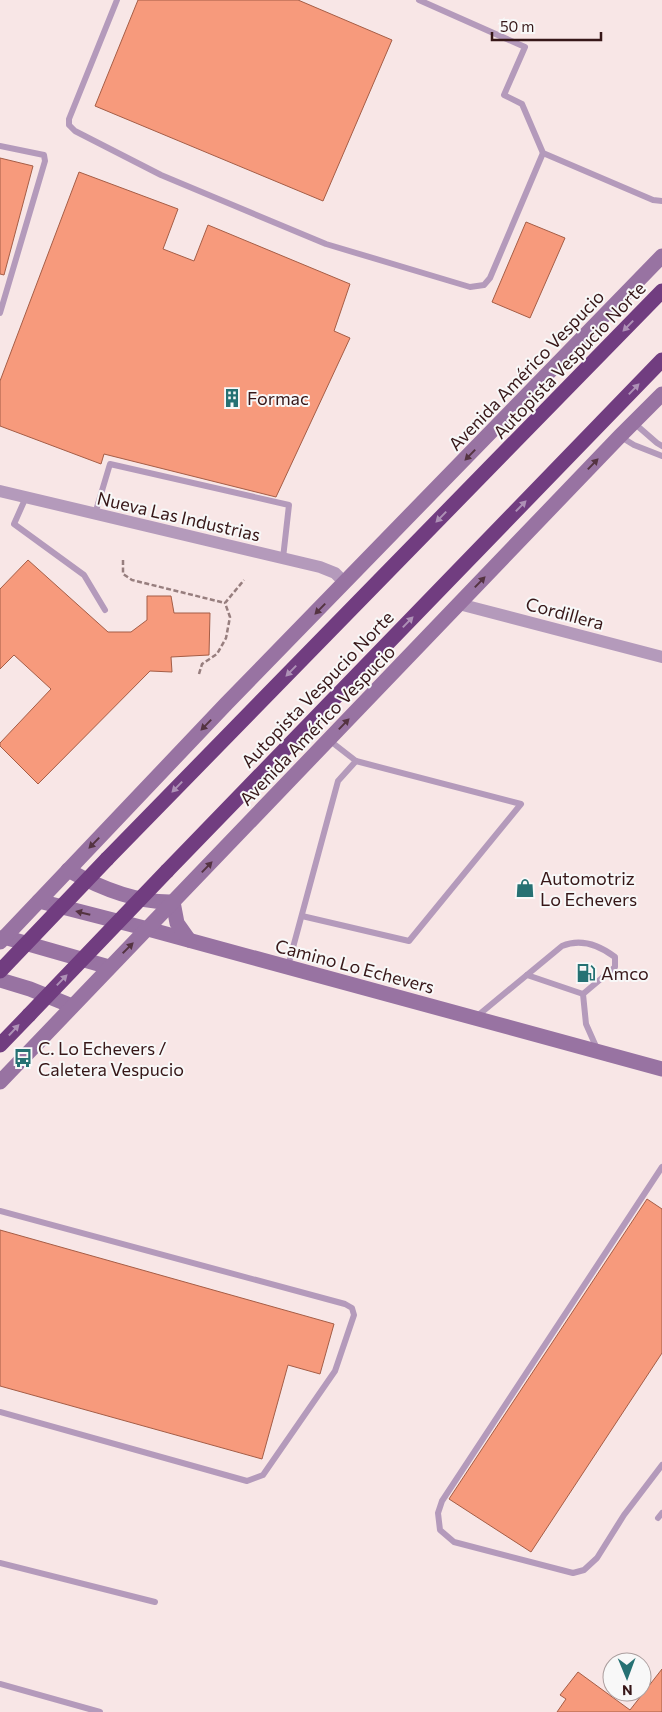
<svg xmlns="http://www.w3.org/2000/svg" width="662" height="1712" viewBox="0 0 662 1712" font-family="Commissioner,sans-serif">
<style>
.building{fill:#f79a7c;stroke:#a55d46}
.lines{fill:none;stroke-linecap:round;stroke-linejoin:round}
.path{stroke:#977e7e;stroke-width:2.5;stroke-dasharray:5 2.5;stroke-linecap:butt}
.lane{stroke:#b49abb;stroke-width:6}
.street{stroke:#b49abb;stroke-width:12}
.secondary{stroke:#9873a2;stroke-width:15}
.highway{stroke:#713d80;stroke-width:15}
.highway-bridge{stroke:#713d80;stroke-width:15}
.oneway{fill:#ae91b6}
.oneway2{fill:#543341}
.labels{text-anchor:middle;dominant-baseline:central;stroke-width:4;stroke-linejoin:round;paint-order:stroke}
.street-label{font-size:18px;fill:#371718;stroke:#f8f8f8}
.poi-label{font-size:18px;fill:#371718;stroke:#f8f8f8;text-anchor:start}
</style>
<rect width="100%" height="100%" fill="#f8e6e6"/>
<g class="building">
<path d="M138 0H298L392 40 323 201 95 106Z"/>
<path d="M0 158 33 166 4 275 0 274Z"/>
<path d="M79 172 178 209 163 249 194 261 208 225 350 284 334 331 350 338 276 497 104 454 101 464 0 426V381Z"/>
<path d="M526 222 565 238 530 318 492 302Z"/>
<path d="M28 560 108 632H131L147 620V596H171L174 613H210L209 655 171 657 172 672 150 671 38 784 0 746V743L51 689 14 655 0 669V589Z"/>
<path d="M647 1199 662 1209V1353L531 1552 449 1499Z"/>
<path d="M0 1230 334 1324 320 1374 288 1365 262 1459 0 1386Z"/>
<path d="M662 1669V1712H557L566 1699 560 1695 578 1672 630 1710Z"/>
</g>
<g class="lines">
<g class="path">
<path d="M123 560V574L132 580 225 603"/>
<path d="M199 674 202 664 217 654 226 638 230 617 225 603 244 580"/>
</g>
<g class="lane">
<path d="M117 0 69 119V125L75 131 161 175 326 244 470 287 484 285 490 278 543 153"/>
<path d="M419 0 525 47 504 95 522 104 543 153 653 200 662 201"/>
<path d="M0 146 44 155 45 161 0 313"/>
<path d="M634 423 657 443 662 446"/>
<path d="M621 437 634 445 662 456"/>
<path d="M26 497 14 524 84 575 105 610"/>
<path d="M95 514 110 464 289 505 283 558"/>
<path d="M302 916 409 941 521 804 356 761"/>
<path d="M288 966 338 781 356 761 329 740"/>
<path d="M527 975 583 994"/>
<path d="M476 1017 562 946C581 938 599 945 615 957V967L583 994 586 1024 598 1051"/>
<path d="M662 1167 442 1501 438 1513 440 1530 454 1542 573 1573 584 1570 597 1558 624 1515 662 1465"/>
<path d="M0 1211 345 1304 352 1308 354 1315 335 1371 263 1475 247 1481 0 1412"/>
<path d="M658 1518 662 1513"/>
<path d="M0 1563 155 1602"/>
<path d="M0 1684 100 1712"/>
</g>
<g class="street">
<path d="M0 491 320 567 335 573 345 583"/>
<path d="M459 604 662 657"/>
</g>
<g class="secondary">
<path d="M68 870C100 888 136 903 173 902"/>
<path d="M39 901 148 929 662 1069"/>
<path d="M173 902 177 923 189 940"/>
<path d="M4 937 109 967"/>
<path d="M0 942 226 704 662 256"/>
<path d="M0 980 30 989 72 1006"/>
<path d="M0 1082 620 436 662 394"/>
</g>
<g class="highway">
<path d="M107 859 662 291"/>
<path d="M167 871 662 360"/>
<path d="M0 1045 29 1015"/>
</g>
<g class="highway-bridge">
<path d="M0 971 107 859"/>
<path d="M29 1015 167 871"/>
</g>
</g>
<defs><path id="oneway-solid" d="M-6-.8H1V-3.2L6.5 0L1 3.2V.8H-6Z" transform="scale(1.25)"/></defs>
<g class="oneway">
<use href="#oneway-solid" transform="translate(628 326) rotate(134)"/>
<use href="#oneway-solid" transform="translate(634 389) rotate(-46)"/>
<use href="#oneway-solid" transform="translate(521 506) rotate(-46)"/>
<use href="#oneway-solid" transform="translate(441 517) rotate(134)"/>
<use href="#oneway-solid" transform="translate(408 622) rotate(-46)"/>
<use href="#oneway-solid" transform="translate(291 671) rotate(134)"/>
<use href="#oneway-solid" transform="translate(177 787) rotate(134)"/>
<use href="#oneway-solid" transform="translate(62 980) rotate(-46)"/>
<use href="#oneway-solid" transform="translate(14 1030) rotate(-47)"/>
</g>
<g class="oneway2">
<use href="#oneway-solid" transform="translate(470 455) rotate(134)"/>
<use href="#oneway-solid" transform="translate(593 464) rotate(-46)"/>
<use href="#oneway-solid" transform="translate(480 582) rotate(-46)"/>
<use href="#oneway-solid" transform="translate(320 609) rotate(134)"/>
<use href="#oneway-solid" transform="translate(344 724) rotate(-46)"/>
<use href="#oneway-solid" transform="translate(206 725) rotate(134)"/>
<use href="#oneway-solid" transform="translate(94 843) rotate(134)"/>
<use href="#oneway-solid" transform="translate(207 867) rotate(-46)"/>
<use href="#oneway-solid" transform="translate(83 913) rotate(-166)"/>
<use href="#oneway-solid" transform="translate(128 948) rotate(-45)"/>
</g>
<defs>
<g id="building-bare" transform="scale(1.5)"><path d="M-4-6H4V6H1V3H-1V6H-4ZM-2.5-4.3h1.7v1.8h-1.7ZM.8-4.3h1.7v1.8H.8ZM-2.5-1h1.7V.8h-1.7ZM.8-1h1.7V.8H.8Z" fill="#267173" stroke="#f8f8f8" stroke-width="2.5" paint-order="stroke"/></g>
<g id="shop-bare" transform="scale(1.5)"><path d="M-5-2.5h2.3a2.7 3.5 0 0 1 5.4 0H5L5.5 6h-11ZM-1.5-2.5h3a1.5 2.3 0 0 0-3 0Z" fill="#267173" stroke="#f8f8f8" stroke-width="2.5" paint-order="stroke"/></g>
<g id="fuel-bare" transform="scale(1.5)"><path d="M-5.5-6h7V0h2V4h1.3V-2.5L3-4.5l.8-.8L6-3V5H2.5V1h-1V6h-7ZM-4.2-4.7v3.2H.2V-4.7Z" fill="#267173" stroke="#f8f8f8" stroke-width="2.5" paint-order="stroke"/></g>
<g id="bus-bare" transform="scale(1.5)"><path d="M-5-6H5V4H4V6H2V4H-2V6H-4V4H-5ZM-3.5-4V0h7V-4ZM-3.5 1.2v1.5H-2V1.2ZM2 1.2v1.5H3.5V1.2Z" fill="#267173" stroke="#f8f8f8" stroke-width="2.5" paint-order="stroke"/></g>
</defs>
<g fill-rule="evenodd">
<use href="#building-bare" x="232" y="398"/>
<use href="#shop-bare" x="525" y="888"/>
<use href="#fuel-bare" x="586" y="973"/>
<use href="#bus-bare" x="23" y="1058"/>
</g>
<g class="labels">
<g class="street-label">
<text transform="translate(569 360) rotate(-46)">Autopista Vespucio Norte</text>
<text transform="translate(526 370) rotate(-46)">Avenida Américo Vespucio</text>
<text transform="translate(179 516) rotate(13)">Nueva Las Industrias</text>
<text transform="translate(565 613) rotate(15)">Cordillera</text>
<text transform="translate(317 689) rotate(-46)">Autopista Vespucio Norte</text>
<text transform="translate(317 725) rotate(-46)">Avenida Américo Vespucio</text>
<text transform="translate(355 966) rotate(15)">Camino Lo Echevers</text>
</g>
<g class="poi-label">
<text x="247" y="398">Formac</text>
<text x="540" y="878">Automotriz<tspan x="540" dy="21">Lo Echevers</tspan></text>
<text x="601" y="973">Amco</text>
<text x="38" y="1048">C. Lo Echevers /<tspan x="38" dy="21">Caletera Vespucio</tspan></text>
</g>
</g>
<g transform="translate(627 1677) rotate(179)"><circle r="24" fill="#f8f8f8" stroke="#ab9e9e"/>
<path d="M0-4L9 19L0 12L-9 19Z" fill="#267173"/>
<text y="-8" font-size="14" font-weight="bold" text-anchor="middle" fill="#371718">N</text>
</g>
<path d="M492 32v8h109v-8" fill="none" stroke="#371718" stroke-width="2.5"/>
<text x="500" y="32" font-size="15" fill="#371718" stroke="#f8f8f8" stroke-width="4" paint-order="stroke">50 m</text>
</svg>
